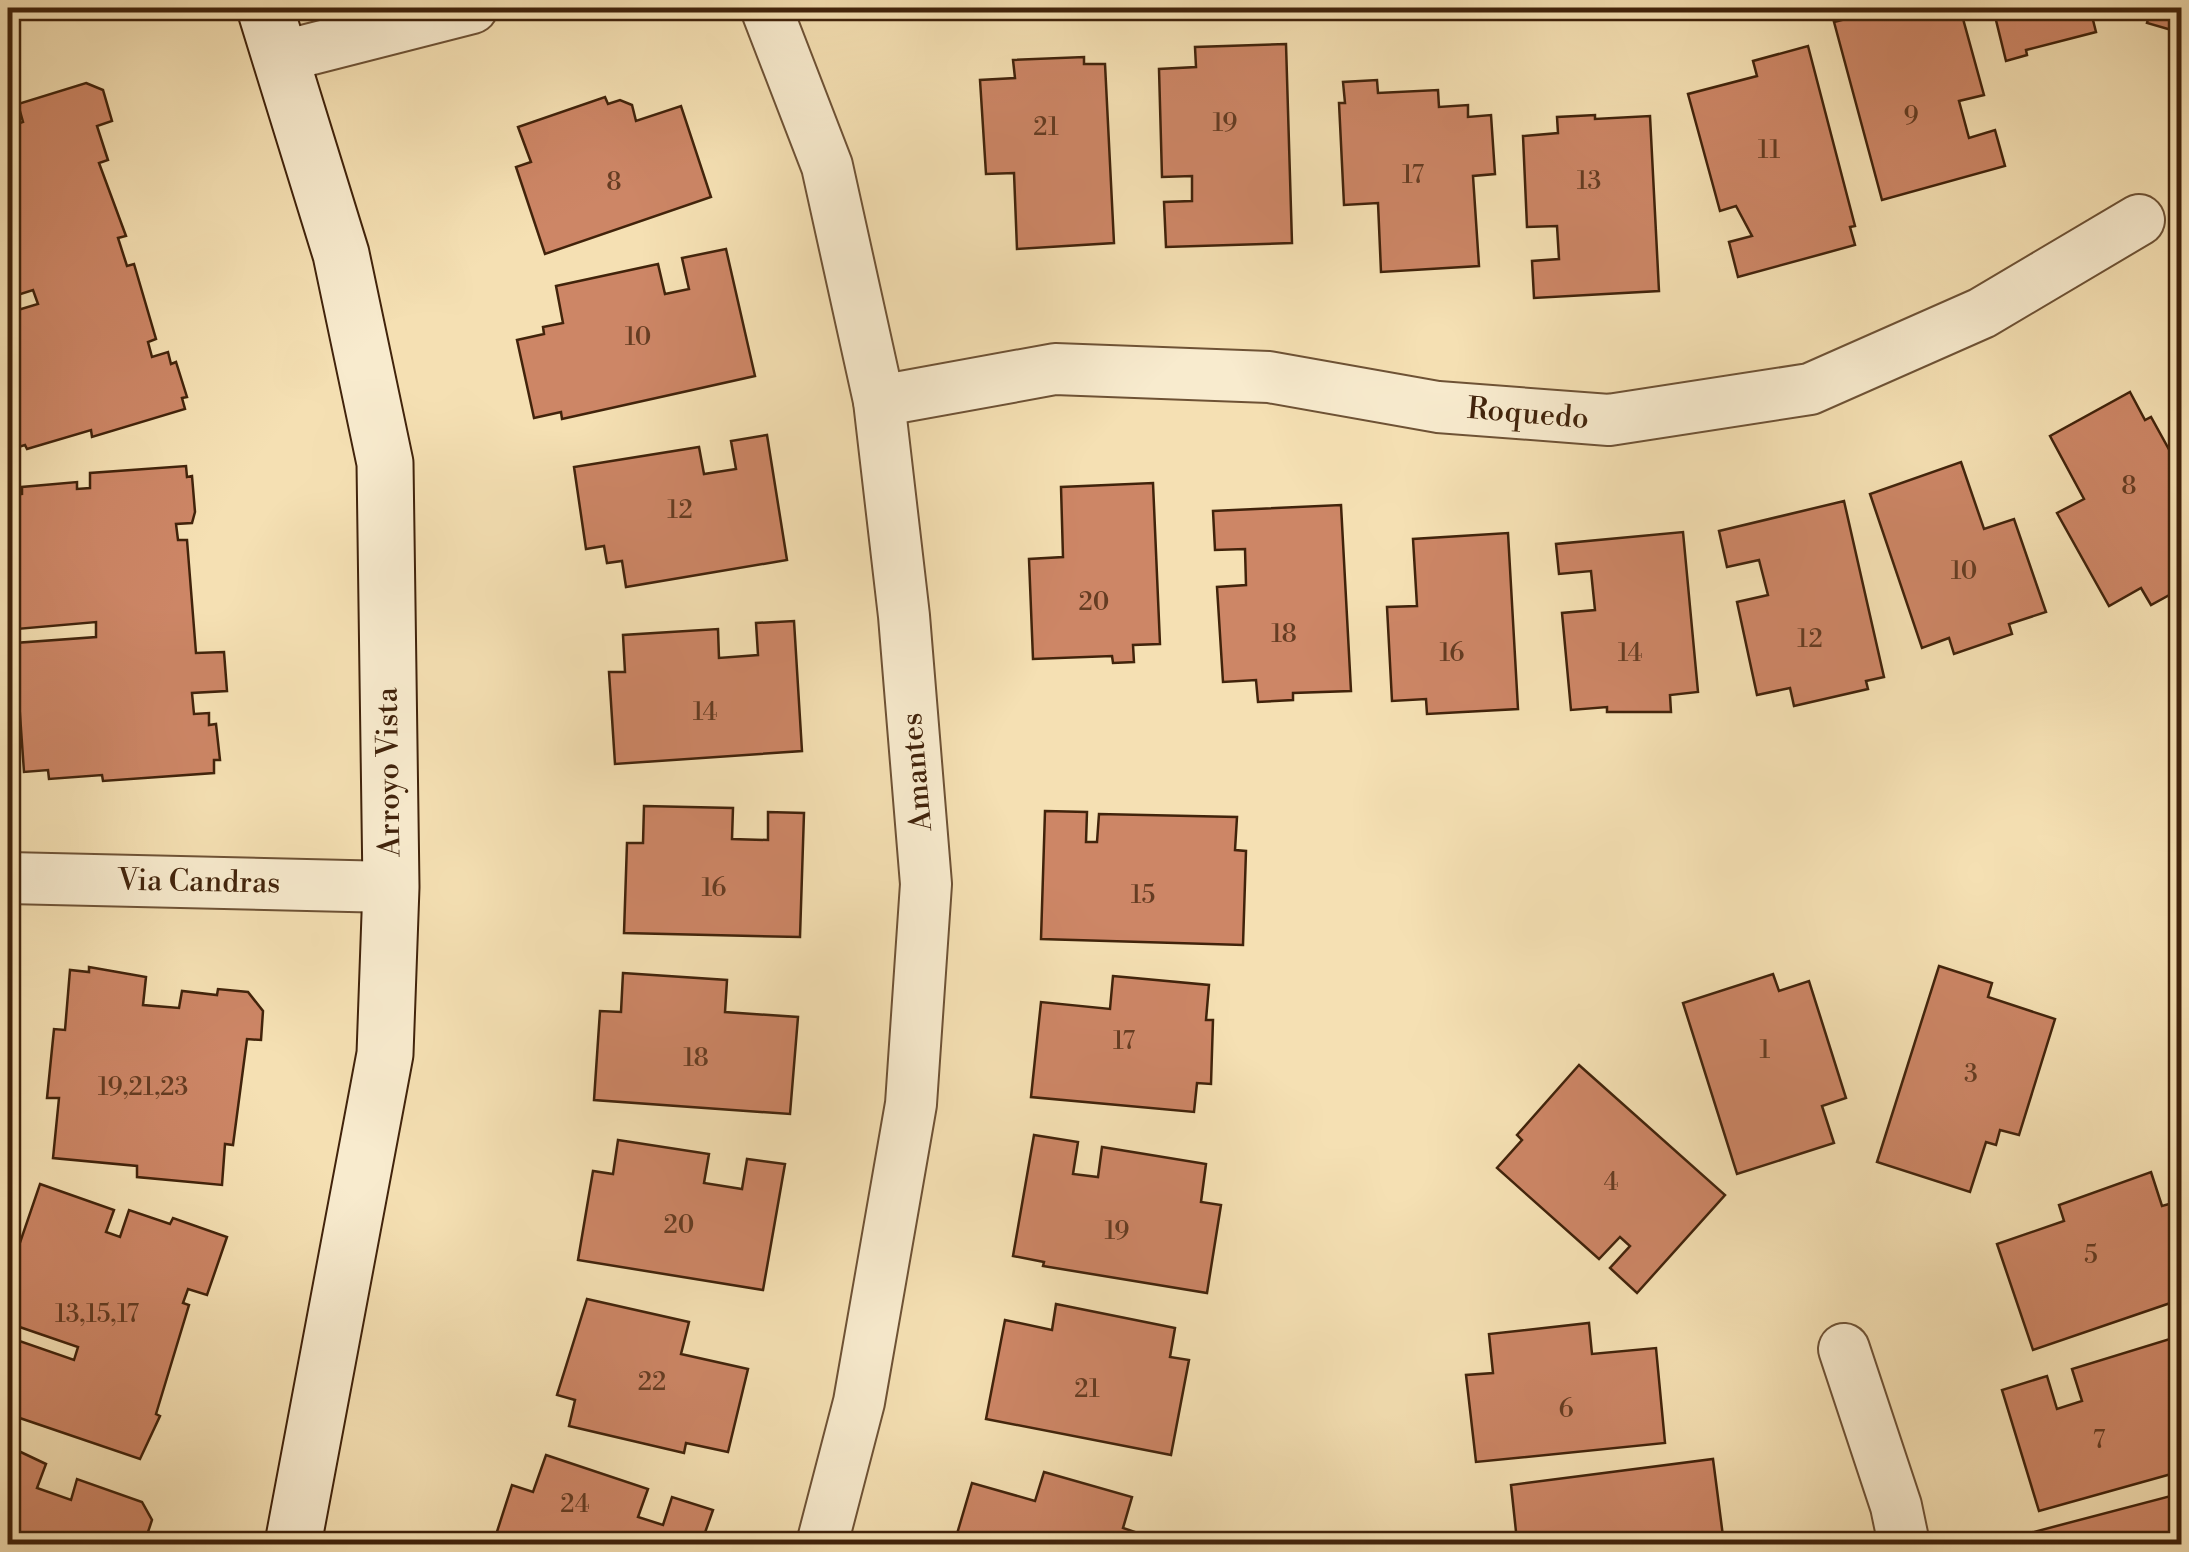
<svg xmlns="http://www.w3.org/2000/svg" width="2189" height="1552" viewBox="0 0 2189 1552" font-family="'Libre Bodoni',serif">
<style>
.building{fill:#cd8666;stroke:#41230b;stroke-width:2.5}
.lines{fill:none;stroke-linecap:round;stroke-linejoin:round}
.street-casing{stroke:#6e5235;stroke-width:54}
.secondary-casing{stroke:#41230b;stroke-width:59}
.street{stroke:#f8ebce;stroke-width:50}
.secondary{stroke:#f8ebce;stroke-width:55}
.labels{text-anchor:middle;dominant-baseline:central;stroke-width:10;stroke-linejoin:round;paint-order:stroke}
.number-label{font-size:25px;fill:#643c22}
.street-label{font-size:30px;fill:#41230b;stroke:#f8ebce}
</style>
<rect width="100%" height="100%" fill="#f5e0b3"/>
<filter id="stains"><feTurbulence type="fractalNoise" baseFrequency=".002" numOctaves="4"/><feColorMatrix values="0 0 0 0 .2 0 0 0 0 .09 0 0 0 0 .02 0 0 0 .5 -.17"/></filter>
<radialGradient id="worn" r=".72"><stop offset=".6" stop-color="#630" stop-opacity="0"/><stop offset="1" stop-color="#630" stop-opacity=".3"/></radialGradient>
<g class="building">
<path d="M1888 8H1924L1926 13 1960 8 1984 95 1959 101 1969 138 1995 130 2005 166 1882 200 1834 22Z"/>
<path d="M1993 8H2090L2096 32 2026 50 2027 55 2006 61Z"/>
<path d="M2151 8H2182V33L2147 23Z"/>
<path d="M1286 44 1292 243 1166 247 1164 202 1192 201V176L1162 177 1159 69 1196 67 1195 47Z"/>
<path d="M1808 46 1855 226 1850 227 1855 245 1738 277 1729 242 1752 236 1736 206 1720 211 1688 94 1757 76 1753 61Z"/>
<path d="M1084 57V64H1105L1114 243 1017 249 1014 173 986 174 980 80 1015 78 1013 60Z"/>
<path d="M1377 80 1378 93 1438 90 1439 107 1468 105V117L1491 115 1495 174 1473 176 1479 266 1381 272 1378 203 1344 205 1339 103H1345L1343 82Z"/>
<path d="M86 83 103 90 112 121 97 126 108 160 99 163 126 236 118 238 127 266 134 264 156 339 148 342 152 357 168 352 171 364 176 362 187 397 182 398 185 409 92 437 91 430 27 449 25 445 8 450V313L38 304 33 290 8 298V127L23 122 18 104Z"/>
<path d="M605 97 608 104 620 100 632 105 636 121 681 106 711 197 545 254 516 167 531 162 518 127Z"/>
<path d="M1595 115V119L1650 116 1659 291 1534 298 1532 261 1559 259 1557 226 1527 227 1523 136 1558 133 1557 117Z"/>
<path d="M726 249 755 376 562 419 561 412 534 418 517 340 544 334 543 327 563 323 556 286 658 264 665 294 689 289 682 258Z"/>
<path d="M2130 392 2145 420 2151 417 2182 473V588L2151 605 2141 588 2109 606 2057 513 2084 499 2050 436Z"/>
<path d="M767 435 787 560 626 587 622 561 607 563 604 546 586 549 574 467 699 447 704 474 736 469 731 441Z"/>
<path d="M1961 462 1984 529 2014 519 2046 612 2009 624 2012 634 1954 654 1949 638 1922 648 1870 494Z"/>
<path d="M186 466 187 477 192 476 195 512 192 523 176 524 178 540H187L196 653 224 652 227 691 192 693 194 714 209 713V725L216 724 220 760H214V773L103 781 102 775 49 779 48 770 24 772 15 643 96 637V622L17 629 12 562H8V496L22 494V487L77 482V489L90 488V473Z"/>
<path d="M1153 483 1160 644 1133 645 1134 662 1113 663 1112 656 1033 659 1029 559 1063 557 1061 487Z"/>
<path d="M1844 501 1884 677 1866 681 1868 689 1794 706 1790 688 1757 695 1737 602 1768 595 1759 560 1727 567 1719 531Z"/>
<path d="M1341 505 1351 691 1293 693V700L1258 702 1256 680 1223 682 1217 587 1246 585 1245 549 1215 550 1213 511Z"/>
<path d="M1683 532 1698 692 1670 695 1671 712H1607V707L1571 710 1562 613 1595 610 1591 571 1559 574 1556 544Z"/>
<path d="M1508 533 1518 709 1427 714 1426 699 1392 701 1387 607 1417 606 1413 539Z"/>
<path d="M794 621 802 751 615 764 609 672H625L623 635 718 629 719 658 758 655 756 623Z"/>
<path d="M644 806 733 808 732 839 768 840V812L804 813 800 937 624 933 627 843H643Z"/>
<path d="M1045 811 1087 812 1086 842H1097L1099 814 1237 817 1235 850 1246 851 1243 945 1041 939Z"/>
<path d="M1939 966 1992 983 1988 997 2055 1019 2019 1135 2000 1130 1996 1145 1986 1142 1970 1192 1877 1162Z"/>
<path d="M89 967 146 977 143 1005 179 1008 182 991 217 995 218 989 248 992 263 1011 261 1040 247 1039 233 1145 225 1144 222 1185 137 1177V1166L53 1158 59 1098H47L54 1029 65 1030 70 970 89 972Z"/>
<path d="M623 973 727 980 725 1012 798 1017 790 1114 594 1100 600 1011 621 1012Z"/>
<path d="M1773 974 1779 991 1809 981 1846 1098 1822 1106 1834 1143 1737 1174 1683 1003Z"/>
<path d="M1113 976 1209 985 1206 1020H1213L1211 1084 1197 1083 1194 1112 1031 1097 1041 1002 1110 1009Z"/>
<path d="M1579 1065 1725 1195 1637 1293 1610 1268 1630 1246 1620 1237 1599 1259 1497 1168 1522 1140 1517 1135Z"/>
<path d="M1034 1135 1078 1142 1073 1174 1098 1177 1102 1147 1206 1164 1201 1202 1221 1205 1207 1293 1043 1266 1044 1262 1013 1256Z"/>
<path d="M618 1140 709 1154 704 1183 742 1189 747 1159 785 1164 763 1290 578 1260 593 1171 613 1174Z"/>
<path d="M2151 1172 2162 1206 2169 1204 2182 1242V1299L2033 1350 1997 1244 2064 1221 2059 1205Z"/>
<path d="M40 1184 114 1210 106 1232 120 1237 129 1210 170 1224 173 1218 227 1237 207 1295 188 1289 183 1303 189 1305 156 1414 160 1416 140 1459 8 1414V1337L74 1360 78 1347 8 1323V1296L18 1264 13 1263Z"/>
<path d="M587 1299 689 1322 681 1354 748 1369 728 1452 686 1443 684 1453 569 1426 575 1400 557 1395Z"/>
<path d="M1056 1304 1175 1328 1170 1357 1189 1360 1171 1455 986 1419 1005 1320 1052 1330Z"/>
<path d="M1589 1323 1592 1354 1656 1348 1665 1443 1476 1462 1466 1375 1493 1373 1489 1334Z"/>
<path d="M2173 1338 2182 1365V1471L2039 1511 2002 1390 2047 1376 2057 1409 2082 1401 2072 1369Z"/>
<path d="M8 1446 46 1464 37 1488 71 1500 77 1479 142 1502 152 1520 144 1544H8Z"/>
<path d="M546 1455 648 1489 638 1517 663 1525 672 1497 713 1510 701 1544H493L512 1485 533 1492Z"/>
<path d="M1713 1459 1724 1544 1517 1541 1511 1485Z"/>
<path d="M1044 1472 1132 1497 1123 1528 1141 1534 1138 1544H954L972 1483 1035 1501Z"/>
<path d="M2182 1493V1544H2029L2026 1534Z"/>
</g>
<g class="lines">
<g class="street-casing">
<g id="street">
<path d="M766 8 827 166 879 401 904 616 926 884 911 1104 859 1402 822 1544"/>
<path d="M280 57 472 8"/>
<path d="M879 401 1055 369 1269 377 1438 407 1609 420 1810 389 1982 313 2139 220"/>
<path d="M8 878 391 887"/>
<path d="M1844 1349 1896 1506 1904 1544"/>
</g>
</g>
<g class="secondary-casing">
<path id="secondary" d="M265 8 341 254 385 463 391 887 385 1054 293 1544"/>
</g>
<use href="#street" class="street"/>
<use href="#secondary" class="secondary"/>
</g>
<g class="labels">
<g class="number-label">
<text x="1911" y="116">9</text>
<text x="1225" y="123">19</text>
<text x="1046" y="127">21</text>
<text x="1769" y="150">11</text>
<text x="1413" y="175">17</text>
<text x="1589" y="181">13</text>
<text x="614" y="182">8</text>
<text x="638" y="337">10</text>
<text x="2129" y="486">8</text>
<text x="680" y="510">12</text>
<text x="1964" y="571">10</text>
<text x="1094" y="602">20</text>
<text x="1284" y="634">18</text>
<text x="1810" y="639">12</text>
<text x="1452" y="653">16</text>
<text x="1630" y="653">14</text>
<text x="705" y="712">14</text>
<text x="714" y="888">16</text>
<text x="1143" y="895">15</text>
<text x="1124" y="1041">17</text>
<text x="1765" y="1050">1</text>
<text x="696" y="1058">18</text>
<text x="1971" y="1074">3</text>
<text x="143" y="1087">19,21,23</text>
<text x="1611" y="1182">4</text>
<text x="679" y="1225">20</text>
<text x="1117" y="1231">19</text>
<text x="2091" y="1255">5</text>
<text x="97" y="1314">13,15,17</text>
<text x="652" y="1382">22</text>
<text x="1087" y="1389">21</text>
<text x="1566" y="1409">6</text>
<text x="2099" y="1440">7</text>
<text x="575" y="1504">24</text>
</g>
<g class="street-label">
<text transform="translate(1528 414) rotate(5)">Roquedo</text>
<text transform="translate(389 772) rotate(-91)">Arroyo Vista</text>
<text transform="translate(917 772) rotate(-95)">Amantes</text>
<text transform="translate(199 882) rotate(1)">Via Candras</text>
</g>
</g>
<rect width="2189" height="1552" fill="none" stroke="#f5e0b3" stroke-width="40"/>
<rect x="10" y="10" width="2169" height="1532" fill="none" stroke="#41230b" stroke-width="5"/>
<rect x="20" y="20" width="2149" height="1512" fill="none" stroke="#41230b" stroke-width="2.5"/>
<rect width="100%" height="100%" filter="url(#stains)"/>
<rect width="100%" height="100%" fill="url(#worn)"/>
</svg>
